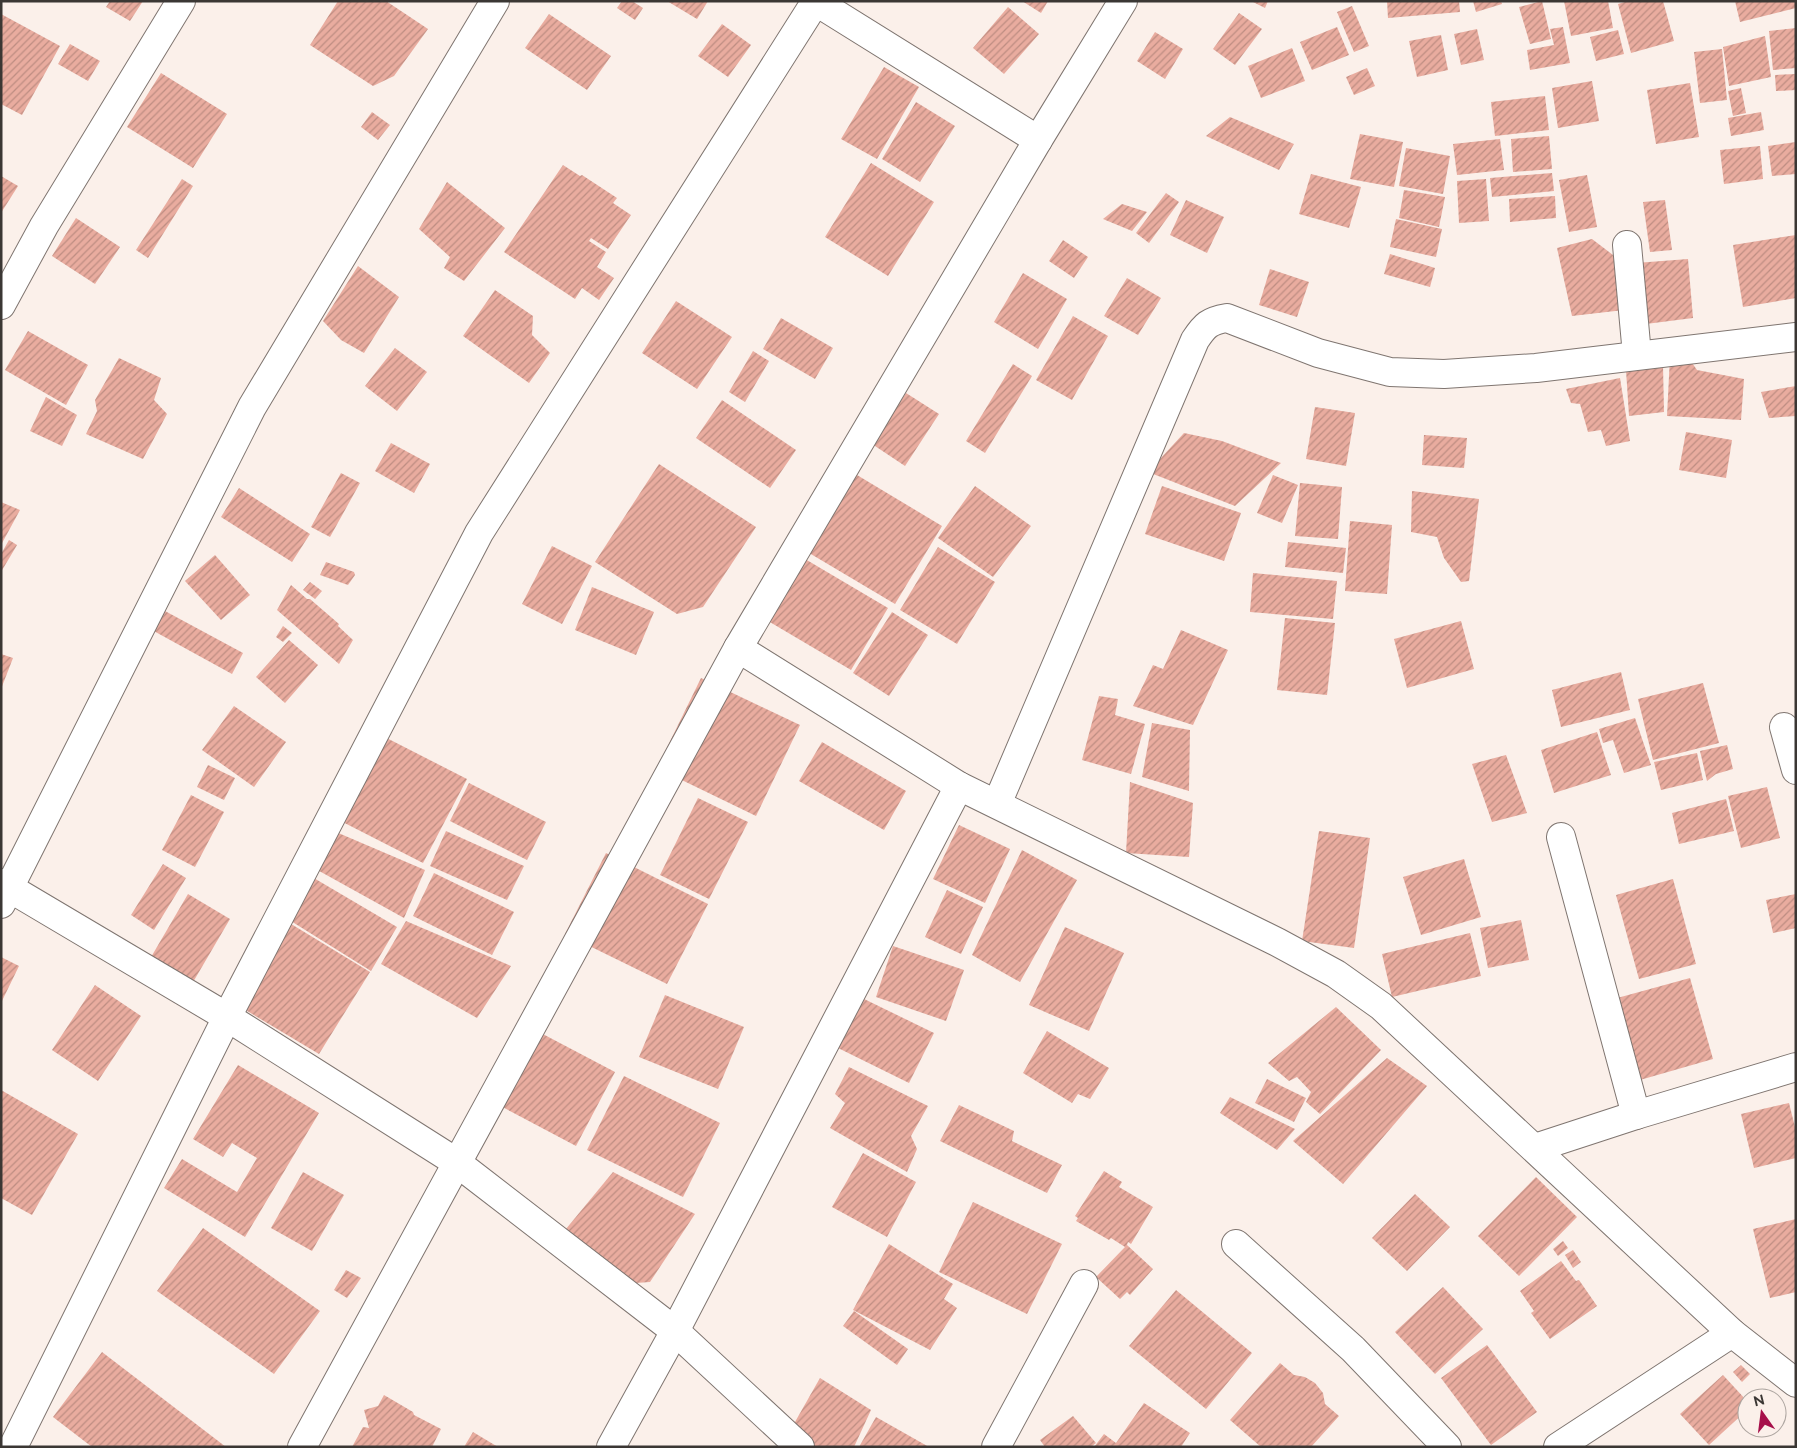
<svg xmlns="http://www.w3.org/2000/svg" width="1797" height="1448" viewBox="0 0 1797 1448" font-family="Raleway,sans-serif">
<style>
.building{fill:url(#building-hatch)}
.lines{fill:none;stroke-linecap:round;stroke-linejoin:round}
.minor-casing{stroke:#7f7570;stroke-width:30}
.minor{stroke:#fff;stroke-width:28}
</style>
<defs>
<pattern id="building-hatch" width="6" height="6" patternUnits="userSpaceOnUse" patternTransform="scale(1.25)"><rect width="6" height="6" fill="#e9ac9f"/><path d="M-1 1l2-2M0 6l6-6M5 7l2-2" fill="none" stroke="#be8d82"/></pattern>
</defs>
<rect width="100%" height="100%" fill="#fbf0ea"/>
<g class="building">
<path d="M110 1H143L130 21 106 7Z"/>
<path d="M338 1H386L428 29 394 76 373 86 310 45Z"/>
<path d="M622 1H632L643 8 635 20 617 8Z"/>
<path d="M667 1H708L697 19Z"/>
<path d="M1022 1H1048L1041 13Z"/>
<path d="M1251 1H1268L1265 8Z"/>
<path d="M1387 1H1459L1460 12 1388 18Z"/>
<path d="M1473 1H1501L1502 4 1476 12Z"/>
<path d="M1542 1 1551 39 1530 44 1519 7Z"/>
<path d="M1564 1H1608L1613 28 1571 36Z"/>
<path d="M1628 1H1663L1674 41 1631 53 1618 4Z"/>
<path d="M1735 1H1796V8L1740 22Z"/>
<path d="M1352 6 1369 46 1354 52 1337 12Z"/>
<path d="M1008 7 1039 34 1004 74 973 48Z"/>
<path d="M1239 13 1262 29 1235 65 1213 49Z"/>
<path d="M1 14 60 46 22 115 1 104Z"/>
<path d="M549 14 611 56 587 90 525 48Z"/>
<path d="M722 24 751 45 728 77 698 56Z"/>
<path d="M1337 27 1349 55 1312 70 1300 42Z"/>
<path d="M1563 27 1570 63 1530 70 1527 50 1554 45 1550 29Z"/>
<path d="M1796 28V68L1773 70 1769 31Z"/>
<path d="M1477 29 1484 60 1461 65 1454 34Z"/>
<path d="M1618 30 1624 54 1596 61 1590 37Z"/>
<path d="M1155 32 1183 49 1165 79 1137 61Z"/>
<path d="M1441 35 1448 70 1417 77 1409 41Z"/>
<path d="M1765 36 1771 77 1729 86 1723 47Z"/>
<path d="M70 44 100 61 88 81 58 64Z"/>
<path d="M1292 48 1305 81 1261 98 1248 66Z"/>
<path d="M1722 49 1727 100 1700 103 1694 52Z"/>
<path d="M884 67 919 87 877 159 841 139Z"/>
<path d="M1367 68 1375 86 1354 95 1346 77Z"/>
<path d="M161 73 227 114 193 168 127 127Z"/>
<path d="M1796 74V90L1776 91 1775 75Z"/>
<path d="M1592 81 1599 121 1558 128 1552 88Z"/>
<path d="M1690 83 1699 137 1656 144 1647 90Z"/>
<path d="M1741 88 1746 113 1733 116 1728 91Z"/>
<path d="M1545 96 1549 130 1495 136 1491 102Z"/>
<path d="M916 102 955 126 920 182 882 159Z"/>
<path d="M372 112 390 125 378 140 361 127Z"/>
<path d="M1761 112 1764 130 1731 136 1728 118Z"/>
<path d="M1230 117 1294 144 1279 170 1206 136Z"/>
<path d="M1360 134 1403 142 1394 187 1350 179Z"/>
<path d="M1549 136 1552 169 1513 172 1511 139Z"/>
<path d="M1500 139 1504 170 1457 175 1453 144Z"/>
<path d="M1796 142V174L1772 176 1768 146Z"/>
<path d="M1760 146 1763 179 1724 184 1720 150Z"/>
<path d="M1406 148 1450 156 1443 194 1399 186Z"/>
<path d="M871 163 934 202 888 276 825 237Z"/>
<path d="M563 165 580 176 582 175 617 198 613 203 631 215 608 249 591 238 589 241 606 252 597 267 614 278 599 300 582 288 575 299 504 252Z"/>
<path d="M1552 173 1554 191 1492 197 1490 178Z"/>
<path d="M1311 174 1361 187 1349 228 1299 214Z"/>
<path d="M1587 175 1597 227 1569 232 1559 180Z"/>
<path d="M1 176 18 186 1 213Z"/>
<path d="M182 179 193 186 148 258 136 250Z"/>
<path d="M1486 179 1489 221 1459 223 1457 181Z"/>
<path d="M447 182 505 228 464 281 444 268 450 257 419 229Z"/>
<path d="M1404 190 1445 197 1439 227 1399 218Z"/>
<path d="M1166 193 1179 202 1149 243 1136 233Z"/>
<path d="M1555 196 1556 218 1510 222 1509 199Z"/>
<path d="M1186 200 1224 217 1207 253 1170 235Z"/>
<path d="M1665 200 1672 250 1650 252 1643 202Z"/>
<path d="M1122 204 1147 212 1132 231 1103 219Z"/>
<path d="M76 218 120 247 95 284 52 256Z"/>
<path d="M1396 219 1442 229 1436 257 1390 247Z"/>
<path d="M1796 235V298L1743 307 1733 245Z"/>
<path d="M1592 239 1613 255 1624 310 1572 316 1557 248Z"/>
<path d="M1063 240 1088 257 1074 278 1049 261Z"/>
<path d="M1390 254 1435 268 1430 287 1384 274Z"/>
<path d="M1688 259 1693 318 1646 324 1636 263Z"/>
<path d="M358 266 399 297 364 353 341 340 323 321Z"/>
<path d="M1270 269 1309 282 1297 317 1259 305Z"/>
<path d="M1023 273 1067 299 1038 349 994 322Z"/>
<path d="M1127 278 1161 298 1138 335 1104 316Z"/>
<path d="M495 290 533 316 532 335 550 353 529 383 463 336Z"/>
<path d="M676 301 732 337 697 389 642 353Z"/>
<path d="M1073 316 1108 336 1072 400 1036 380Z"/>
<path d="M781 318 833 348 815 379 763 349Z"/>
<path d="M28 331 88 365 66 405 5 370Z"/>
<path d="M395 348 427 372 397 411 365 386Z"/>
<path d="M753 351 769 361 745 402 729 392Z"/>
<path d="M1670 356 1690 360 1697 370 1744 379 1741 420 1667 416Z"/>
<path d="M119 358 161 378 154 400 167 414 143 459 86 434 97 411 95 400Z"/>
<path d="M1013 364 1032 376 985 453 966 441Z"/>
<path d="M1663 365 1664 412 1629 416 1626 370Z"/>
<path d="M1620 378 1630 441 1606 446 1601 430 1588 432 1580 404 1571 403 1566 389Z"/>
<path d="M1796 386V416L1769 418 1761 392Z"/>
<path d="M906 393 939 414 905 466 872 444Z"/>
<path d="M46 397 77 415 62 446 30 431Z"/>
<path d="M722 400 796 450 770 488 696 438Z"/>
<path d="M1315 407 1355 413 1346 466 1306 459Z"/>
<path d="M1686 432 1732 440 1726 478 1679 470Z"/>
<path d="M1184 433 1222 441 1281 463 1235 506 1148 472Z"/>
<path d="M1424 435 1467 438 1464 468 1422 465Z"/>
<path d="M391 443 430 464 414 493 375 471Z"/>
<path d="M659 464 756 527 703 607 677 614 595 562Z"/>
<path d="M842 466 942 526 895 604 794 544Z"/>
<path d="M341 473 360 483 330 537 311 527Z"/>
<path d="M1273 475 1298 485 1282 523 1257 513Z"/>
<path d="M1300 483 1342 487 1338 539 1295 536Z"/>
<path d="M975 486 1031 526 993 577 938 538Z"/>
<path d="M1162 486 1241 513 1224 561 1145 534Z"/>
<path d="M239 488 310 534 292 562 221 517Z"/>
<path d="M1412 491 1479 499 1469 581 1461 582 1444 558 1437 537 1411 532Z"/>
<path d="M1 502 20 510 1 545Z"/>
<path d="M1350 521 1392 525 1387 594 1345 591Z"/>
<path d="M9 540 17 545 1 572V554Z"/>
<path d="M1288 542 1346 548 1343 573 1285 567Z"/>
<path d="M552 546 592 566 562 624 522 604Z"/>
<path d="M938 547 995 582 957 644 900 610Z"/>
<path d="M215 555 250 595 221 620 185 581Z"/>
<path d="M800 556 888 608 851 670 763 618Z"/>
<path d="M326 562 354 572 355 575 348 585 320 575Z"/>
<path d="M1253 573 1337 581 1333 619 1250 612Z"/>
<path d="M310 582 322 591 315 599 303 590Z"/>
<path d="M291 585 307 599H310L339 624 338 626 353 640 339 664 277 610Z"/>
<path d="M592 587 654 612 636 655 575 630Z"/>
<path d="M152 604 243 653 232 674 141 624Z"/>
<path d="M892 612 928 635 889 696 853 673Z"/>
<path d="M1285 618 1335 623 1327 695 1277 690Z"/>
<path d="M1461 621 1474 669 1407 688 1394 639Z"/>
<path d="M283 626 292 633 283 642 276 637Z"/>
<path d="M1181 630 1228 650 1193 725 1133 706 1153 665 1163 669Z"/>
<path d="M289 640 318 665 285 703 256 677Z"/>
<path d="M1 654 13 658 1 689Z"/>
<path d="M1621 672 1630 710 1561 727 1552 690Z"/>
<path d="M701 678 800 725 756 816 657 768Z"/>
<path d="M1703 683 1719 743 1653 760 1638 699Z"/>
<path d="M1099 696 1118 699 1115 715 1145 724 1131 774 1082 760Z"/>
<path d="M234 706 286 742 254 787 202 750Z"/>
<path d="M1635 718 1651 765 1624 773 1613 740 1603 743 1599 729Z"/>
<path d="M1152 723 1190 730 1189 791 1142 777Z"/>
<path d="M371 730 467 779 423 863 327 814Z"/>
<path d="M1597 732 1611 775 1554 793 1541 750Z"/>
<path d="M822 742 906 791 884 830 799 781Z"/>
<path d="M1727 745 1733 769 1716 774 1707 781 1700 751Z"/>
<path d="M1697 753 1703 780 1661 790 1654 762Z"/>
<path d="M1506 755 1527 813 1492 822 1472 764Z"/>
<path d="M208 765 235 778 224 800 197 787Z"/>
<path d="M1130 782 1193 803 1189 857 1126 853Z"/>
<path d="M469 783 546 822 527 860 450 821Z"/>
<path d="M1767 787 1780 838 1741 848 1728 796Z"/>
<path d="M191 795 224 812 195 867 162 850Z"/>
<path d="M698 798 748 822 709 899 660 875Z"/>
<path d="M1726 799 1734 831 1679 844 1672 813Z"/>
<path d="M959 825 1010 849 985 903 933 879Z"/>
<path d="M329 829 425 870 404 918 312 867Z"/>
<path d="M446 831 524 866 507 900 430 866Z"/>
<path d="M1319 831 1370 838 1354 948 1302 941Z"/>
<path d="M1022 850 1077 880 1020 982 972 955Z"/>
<path d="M606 853 708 904 667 984 565 934Z"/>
<path d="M1464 859 1481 917 1421 935 1403 877Z"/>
<path d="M163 864 186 878 154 930 131 915Z"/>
<path d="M434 873 514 912 492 955 413 916Z"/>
<path d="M307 874 397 927 371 971 278 913Z"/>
<path d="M1673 879 1696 964 1639 979 1616 895Z"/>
<path d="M947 890 983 907 961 954 925 937Z"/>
<path d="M188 894 230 919 189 989 147 964Z"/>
<path d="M1796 894V928L1773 933 1766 900Z"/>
<path d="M278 916 370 972 319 1054 227 999Z"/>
<path d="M1521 920 1529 960 1488 968 1480 928Z"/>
<path d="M406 921 511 966 477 1018 381 964Z"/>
<path d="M1065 927 1124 953 1089 1031 1029 1005Z"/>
<path d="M1470 933 1481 976 1392 997 1382 954Z"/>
<path d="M893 946 964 970 946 1021 876 997Z"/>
<path d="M1 957 19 966 1 1003Z"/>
<path d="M1690 978 1713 1059 1633 1082 1610 1000Z"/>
<path d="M95 985 141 1016 98 1081 52 1050Z"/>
<path d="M665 995 744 1027 718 1089 639 1057Z"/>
<path d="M858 996 934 1033 909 1083 834 1046Z"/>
<path d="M1336 1007 1381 1050 1320 1114 1306 1102 1311 1092 1297 1077 1289 1081 1268 1063Z"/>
<path d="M520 1022 615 1072 576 1146 480 1095Z"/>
<path d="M1047 1031 1109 1068 1090 1099 1078 1094 1072 1103 1023 1073Z"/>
<path d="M1387 1058 1427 1086 1343 1184 1293 1141Z"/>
<path d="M238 1065 319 1113 245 1237 164 1188 182 1159 237 1192 257 1158 232 1143 223 1157 193 1139Z"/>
<path d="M849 1067 928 1106 911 1136 917 1149 907 1172 830 1128 845 1103 835 1094Z"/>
<path d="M624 1076 720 1123 683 1197 587 1150Z"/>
<path d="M1267 1079 1306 1098 1294 1122 1255 1103Z"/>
<path d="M1 1090 78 1134 32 1215 1 1198Z"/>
<path d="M1230 1097 1295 1129 1277 1150 1220 1113Z"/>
<path d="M1789 1103 1796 1131V1158L1754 1168 1741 1114Z"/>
<path d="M959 1105 1014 1131 1012 1141 1062 1165 1047 1193 940 1141Z"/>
<path d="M863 1153 916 1182 887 1237 832 1207Z"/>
<path d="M1104 1171 1122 1182 1119 1187 1153 1207 1131 1244 1128 1242 1127 1245 1153 1269 1130 1295 1127 1292 1120 1299 1096 1277 1125 1247 1111 1238 1109 1240 1076 1221 1078 1218 1075 1216Z"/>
<path d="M303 1172 344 1195 312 1251 271 1228Z"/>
<path d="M613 1172 695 1214 650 1282 622 1284 561 1235Z"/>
<path d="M1536 1177 1577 1217 1519 1276 1478 1236Z"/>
<path d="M1415 1194 1450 1227 1407 1271 1372 1238Z"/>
<path d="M973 1202 1062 1244 1027 1314 939 1272Z"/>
<path d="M1796 1219V1292L1770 1298 1753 1229Z"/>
<path d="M203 1228 320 1311 274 1374 157 1291Z"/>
<path d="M1563 1241 1568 1248 1558 1256 1553 1249Z"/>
<path d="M889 1244 953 1284 944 1299 957 1308 930 1350 853 1310Z"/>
<path d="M1573 1250 1581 1262 1573 1268 1565 1255Z"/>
<path d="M1561 1261 1576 1281 1579 1280 1597 1306 1550 1339 1531 1313 1534 1311 1520 1291Z"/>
<path d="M346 1270 361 1278 347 1298 334 1290Z"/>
<path d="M1443 1287 1483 1329 1435 1374 1395 1332Z"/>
<path d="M1176 1290 1252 1353 1206 1409 1129 1346Z"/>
<path d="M854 1311 908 1349 897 1365 843 1326Z"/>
<path d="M1487 1345 1537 1412 1491 1445 1441 1378Z"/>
<path d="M102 1352 226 1447H92L53 1417Z"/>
<path d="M1280 1363 1294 1375 1305 1377 1315 1383 1323 1393 1325 1404 1339 1416 1311 1447H1261L1230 1420Z"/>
<path d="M1741 1365 1750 1374 1742 1382 1733 1372Z"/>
<path d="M1723 1375 1747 1401V1410L1709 1445 1680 1414Z"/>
<path d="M820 1378 871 1410 854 1447H808L791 1429Z"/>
<path d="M384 1395 413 1412 414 1415 441 1429 432 1447H352L363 1427 369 1428 364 1410 378 1406Z"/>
<path d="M1144 1403 1190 1433 1181 1447H1094L1104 1434 1116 1443Z"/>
<path d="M1073 1416 1096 1443 1091 1447H1045L1040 1440Z"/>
<path d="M876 1417 929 1447H859Z"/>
<path d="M473 1432 498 1447H464Z"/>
</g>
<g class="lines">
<g class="minor-casing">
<g id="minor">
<path d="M815 1 1038 140"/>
<path d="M1627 245 1637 355"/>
<path d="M1 305 44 226 181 1"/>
<path d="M738 648 959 786 1277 942 1336 974 1381 1006 1732 1333"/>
<path d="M1784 727 1796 770"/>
<path d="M997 804 1195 340C1205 325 1209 321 1227 318L1318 353 1390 372 1444 374 1536 368 1796 337"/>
<path d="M1561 837 1636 1115"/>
<path d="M1 883 227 1017 456 1162 675 1331 800 1447"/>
<path d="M1 904 252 407 495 1"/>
<path d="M1535 1148 1636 1115 1796 1067"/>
<path d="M1236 1244 1353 1349 1447 1447"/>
<path d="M13 1447 227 1017 479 533 816 1"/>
<path d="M302 1447 738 648 1038 140 1123 1"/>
<path d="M611 1447 675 1331 959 786"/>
<path d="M996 1447 1084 1284"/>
<path d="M1558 1447 1732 1333 1796 1383"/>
</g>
</g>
<use href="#minor" class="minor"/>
</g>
<rect width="1797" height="1448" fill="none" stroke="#3b3734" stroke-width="5"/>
<g transform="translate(1762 1413) rotate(346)"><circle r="24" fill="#fbf0ea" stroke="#aea6a1"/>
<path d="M0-4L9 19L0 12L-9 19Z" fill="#a6104a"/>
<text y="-8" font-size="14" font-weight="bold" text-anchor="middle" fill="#3b3734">N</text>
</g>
</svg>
